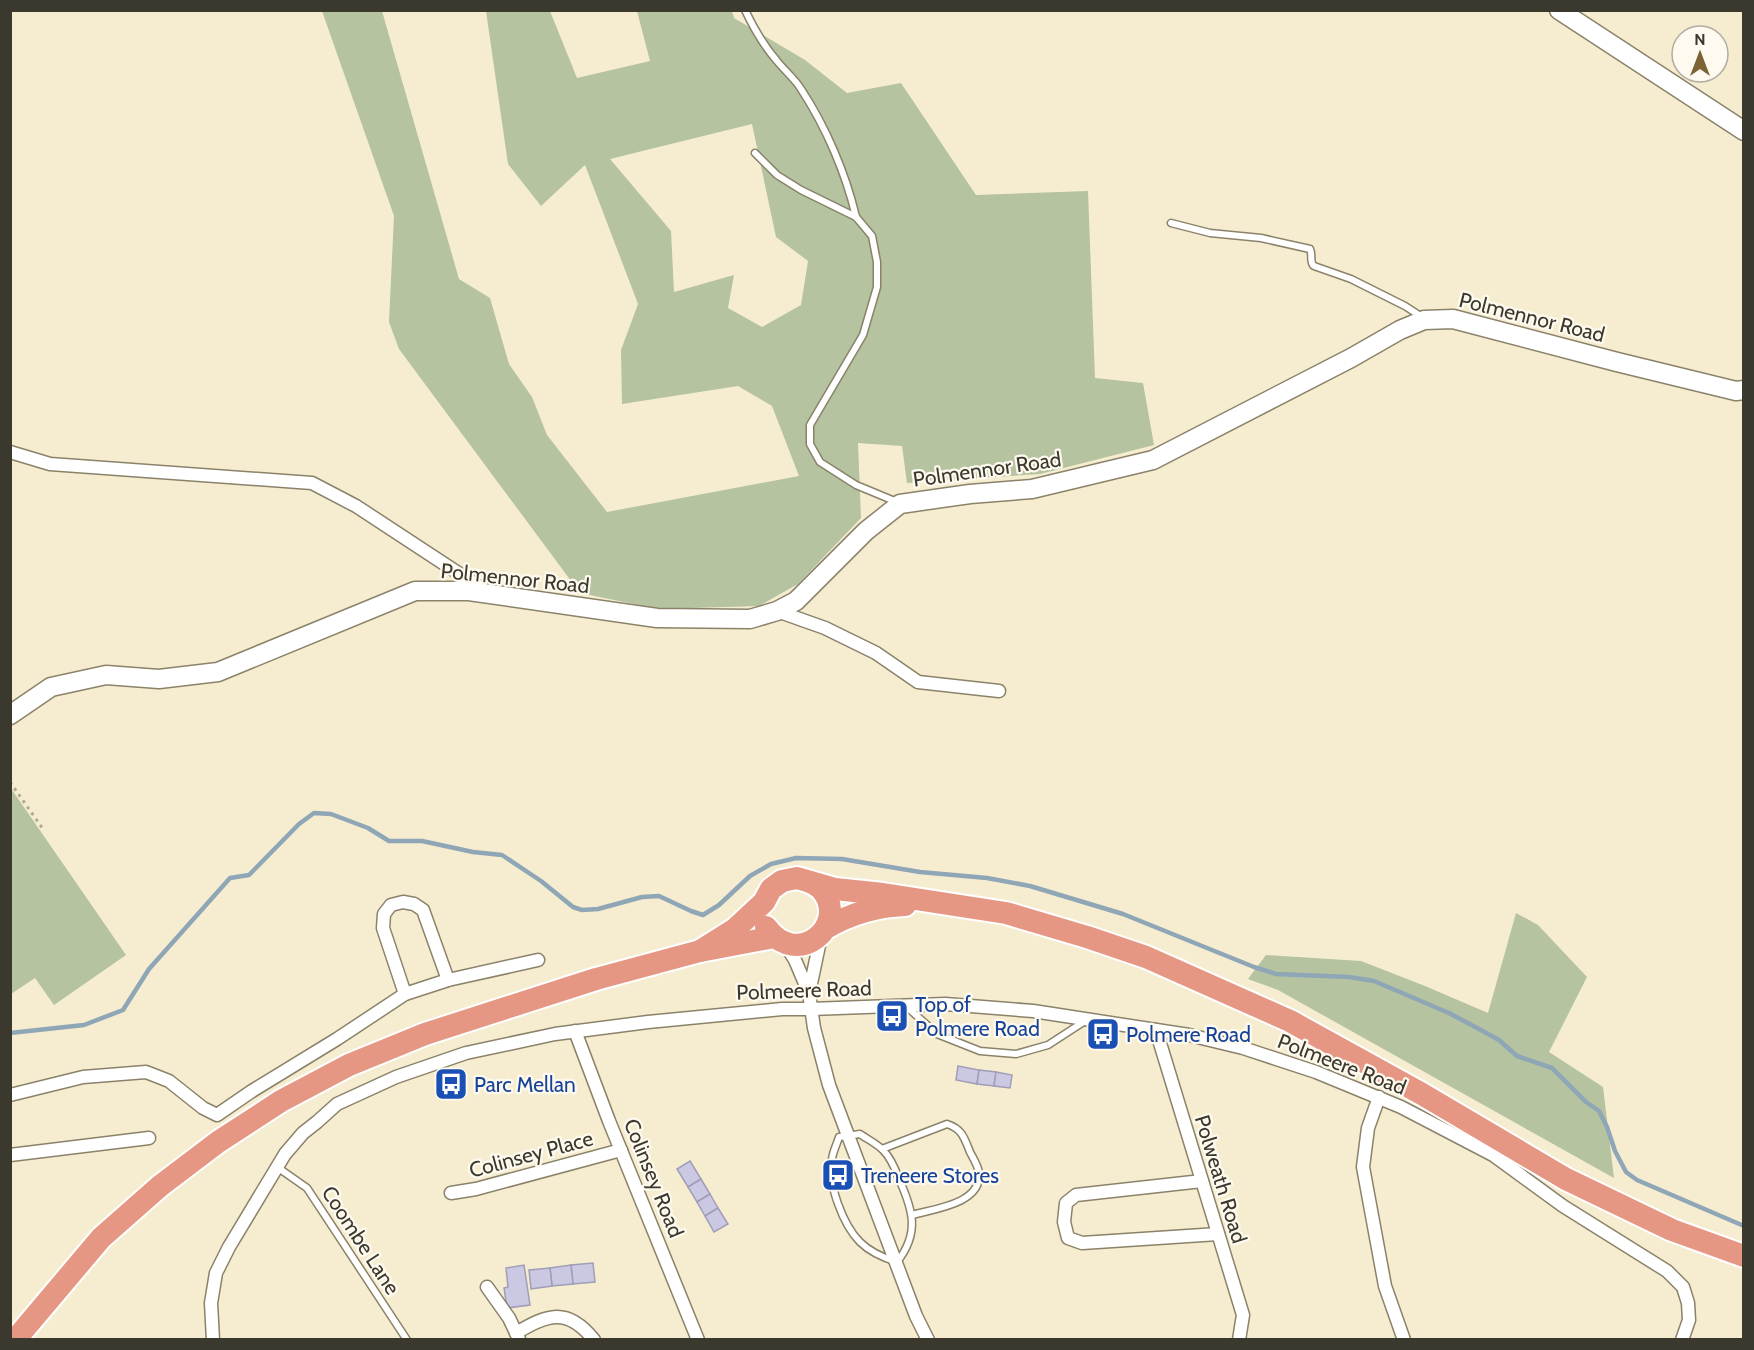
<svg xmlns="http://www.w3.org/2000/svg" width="1754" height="1350" viewBox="0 0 1754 1350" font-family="Cabin,sans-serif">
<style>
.green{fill:#b5c3a1;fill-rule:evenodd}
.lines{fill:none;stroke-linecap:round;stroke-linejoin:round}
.stream{stroke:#8ea6b5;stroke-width:4.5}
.building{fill:#cbc8e4;stroke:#a09db7;stroke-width:1.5}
.lane-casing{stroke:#8a8269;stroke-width:9}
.street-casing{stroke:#8a8269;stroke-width:15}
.secondary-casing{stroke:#8a8269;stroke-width:21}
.highway-casing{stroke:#fff;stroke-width:26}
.path{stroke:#b1aa95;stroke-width:3;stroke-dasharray:3 4.5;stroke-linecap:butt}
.lane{stroke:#fff;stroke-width:6}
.street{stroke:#fff;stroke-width:12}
.secondary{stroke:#fff;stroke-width:18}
.highway{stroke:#e69783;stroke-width:22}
.labels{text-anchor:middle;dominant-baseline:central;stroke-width:4.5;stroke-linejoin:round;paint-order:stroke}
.street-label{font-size:21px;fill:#3b382d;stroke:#fefaef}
.transit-label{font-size:21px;fill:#164399;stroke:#fefaef;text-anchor:start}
</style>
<rect width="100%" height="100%" fill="#f6edd1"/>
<g class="green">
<path d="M322 11H382L459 279 490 298 509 364 532 397 547 435 607 512 799 476 772 406 738 386 622 404 621 350 638 304 585 165 541 206 508 164 486 11H550L577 78 650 61 637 11H732L734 18 805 60 847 93 901 83 976 195 1088 191 1095 378 1143 383 1154 445 1040 474 907 483 902 446 858 443 861 518 798 584 759 606 658 609 580 593 399 349 389 322 394 216ZM752 124 776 237 808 261 801 305 762 327 728 308 734 275 674 292 671 231 610 159Z"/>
<path d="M10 787 126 955 54 1005 35 978 11 994Z"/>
<path d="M1516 913 1538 925 1587 977 1549 1052 1603 1087 1614 1178 1278 990 1248 979 1266 955 1361 961 1425 986 1488 1013Z"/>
</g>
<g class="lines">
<path class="stream" d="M10 1033 84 1025 123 1010 149 969 230 878 249 875 299 824 314 813 331 814 368 828 389 841H422L473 852 502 855 541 881 573 907 582 910 598 909 642 897 659 896 691 911 703 915 719 905 750 876 771 864 796 858 842 859 920 872 987 878 1030 886 1123 914 1254 967 1276 974 1349 977 1374 981 1449 1013 1479 1029 1499 1040 1517 1056 1552 1068 1586 1102 1599 1111 1607 1127 1615 1151 1626 1172 1637 1180 1744 1226"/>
</g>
<g class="building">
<path d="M958 1066 979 1070 977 1084 956 1080Z"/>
<path d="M979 1070 996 1072 994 1086 977 1084Z"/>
<path d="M996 1072 1012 1075 1010 1088 994 1086Z"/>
<path d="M690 1161 701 1179 688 1187 677 1169Z"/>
<path d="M701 1179 710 1194 697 1202 688 1187Z"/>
<path d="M710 1194 718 1208 705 1216 697 1202Z"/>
<path d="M718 1208 728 1224 714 1232 705 1216Z"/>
<path d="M593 1263 595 1282 573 1284 571 1265Z"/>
<path d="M524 1265 530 1305 507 1308 504 1288 508 1287 506 1268Z"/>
<path d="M571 1265 573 1284 552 1286 550 1268Z"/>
<path d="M550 1268 552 1286 531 1289 529 1270Z"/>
</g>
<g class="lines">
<g class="lane-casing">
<g id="lane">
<path d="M745 10C754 29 764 46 777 61 785 71 795 79 801 89 826 127 846 174 856 217"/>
<path d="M755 153 777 175 801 190 856 217 872 236 877 262V287L863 335 810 425V444L820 462 856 485 897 502"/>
<path d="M1171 223 1210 233 1261 238 1310 249C1313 255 1309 262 1314 266L1351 279 1405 306 1422 317"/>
<path d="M907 1007 937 1034 980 1051 1016 1054 1048 1045 1085 1021"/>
<path d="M860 1134C867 1139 877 1144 883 1150 891 1158 895 1168 899 1179 913 1210 920 1233 897 1262 884 1258 869 1251 860 1242 843 1225 827 1183 832 1159 833 1151 837 1144 839 1137Z"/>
<path d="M882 1149 947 1124C962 1129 964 1137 970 1152 973 1158 979 1167 979 1174 981 1204 933 1209 912 1215"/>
<path d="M277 1167 307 1188 407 1340"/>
</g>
</g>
<g class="street-casing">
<g id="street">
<path d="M10 452 50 464 312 483 356 506 484 590"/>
<path d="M777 611 825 628 876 653 918 682 999 691"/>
<path d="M785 944 795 960 809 993 814 1028 829 1085 916 1316 928 1340"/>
<path d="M809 993 821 936"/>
<path d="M405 994 383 928 384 914 391 905 403 902 414 904 423 910 448 980"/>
<path d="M1156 1030 1243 1315 1239 1340"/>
<path d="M575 1031 609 1121 698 1340"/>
<path d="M10 1095 83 1077 146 1072 169 1081 203 1108 217 1115 252 1091 337 1039 405 994 448 980 538 960"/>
<path d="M1379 1097 1368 1128 1363 1167 1385 1286 1404 1340"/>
<path d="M10 1155 149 1138"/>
<path d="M1202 1181 1076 1195 1066 1203 1064 1222 1068 1238 1082 1243 1218 1234"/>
<path d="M451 1193 476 1189 621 1150"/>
<path d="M487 1287 509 1318 519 1339"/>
<path d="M516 1333C547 1315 567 1306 594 1340"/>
<path d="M213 1340 211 1303 216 1273 229 1247 285 1154 303 1133 317 1122 337 1104 396 1077 466 1053 555 1034 648 1022 782 1009H811L945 1004 1033 1011 1189 1035 1243 1048 1316 1072 1401 1107 1493 1155 1563 1206 1667 1271 1683 1287 1688 1303 1689 1320 1682 1340"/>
</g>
</g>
<g class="secondary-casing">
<g id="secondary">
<path d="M1559 10 1744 131"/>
<path d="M10 715 51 687 106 675 159 679 218 672 415 591H469L657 618 750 619 777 611 796 601 866 531 900 504 970 494 1032 489 1153 460 1351 358 1400 330 1424 320 1453 319 1617 362 1736 391 1744 390"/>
</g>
</g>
<g class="highway-casing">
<g id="highway">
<path d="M766 927C798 971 850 924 822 890 819 887 814 884 810 882"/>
<path d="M826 928C850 914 876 906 905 905"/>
<path d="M700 951 735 929 764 902 771 889 782 881 797 878 835 889 883 894 1006 913 1087 937 1146 957 1290 1021 1422 1094 1566 1179 1672 1230 1744 1256"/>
<path d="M15 1340 101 1238 160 1186 218 1142 281 1101 349 1065 425 1034 596 979 700 951 774 937"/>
</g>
</g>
<path class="path" d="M10 782 43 829"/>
<use href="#lane" class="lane"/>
<use href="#street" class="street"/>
<use href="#secondary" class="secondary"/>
<use href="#highway" class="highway"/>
</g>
<defs>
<g id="bus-square" transform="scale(1.725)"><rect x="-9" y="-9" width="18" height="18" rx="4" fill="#1a4fb4" stroke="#fefaef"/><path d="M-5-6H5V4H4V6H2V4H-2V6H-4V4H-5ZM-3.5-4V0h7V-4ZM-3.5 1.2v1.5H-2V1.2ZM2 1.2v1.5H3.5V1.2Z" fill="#fff"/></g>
</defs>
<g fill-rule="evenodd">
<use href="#bus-square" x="892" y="1016"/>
<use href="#bus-square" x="1103" y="1034"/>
<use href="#bus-square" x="451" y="1084"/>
<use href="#bus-square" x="838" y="1175"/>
</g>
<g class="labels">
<g class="street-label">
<text transform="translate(1532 317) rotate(14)">Polmennor Road</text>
<text transform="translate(987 469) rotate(-8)">Polmennor Road</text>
<text transform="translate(515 578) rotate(6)">Polmennor Road</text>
<text transform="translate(804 990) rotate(-2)">Polmeere Road</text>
<text transform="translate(1342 1064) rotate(21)">Polmeere Road</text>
<text transform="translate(531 1154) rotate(-15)">Colinsey Place</text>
<text transform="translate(654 1178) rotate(68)">Colinsey Road</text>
<text transform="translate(1221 1179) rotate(73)">Polweath Road</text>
<text transform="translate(361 1240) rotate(57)">Coombe Lane</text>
</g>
<g class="transit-label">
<text x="915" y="1004">Top of<tspan x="915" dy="24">Polmere Road</tspan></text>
<text x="1126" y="1034">Polmere Road</text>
<text x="474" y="1084">Parc Mellan</text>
<text x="861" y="1175">Treneere Stores</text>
</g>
</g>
<rect width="1754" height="1350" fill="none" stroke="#3b382d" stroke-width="24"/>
<g transform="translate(1700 54)"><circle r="28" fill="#fefaef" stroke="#b0aca1" stroke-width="1.5"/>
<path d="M0-4.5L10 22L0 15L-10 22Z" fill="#7b6334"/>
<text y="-9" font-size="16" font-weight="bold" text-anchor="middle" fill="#3b382d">N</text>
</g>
</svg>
